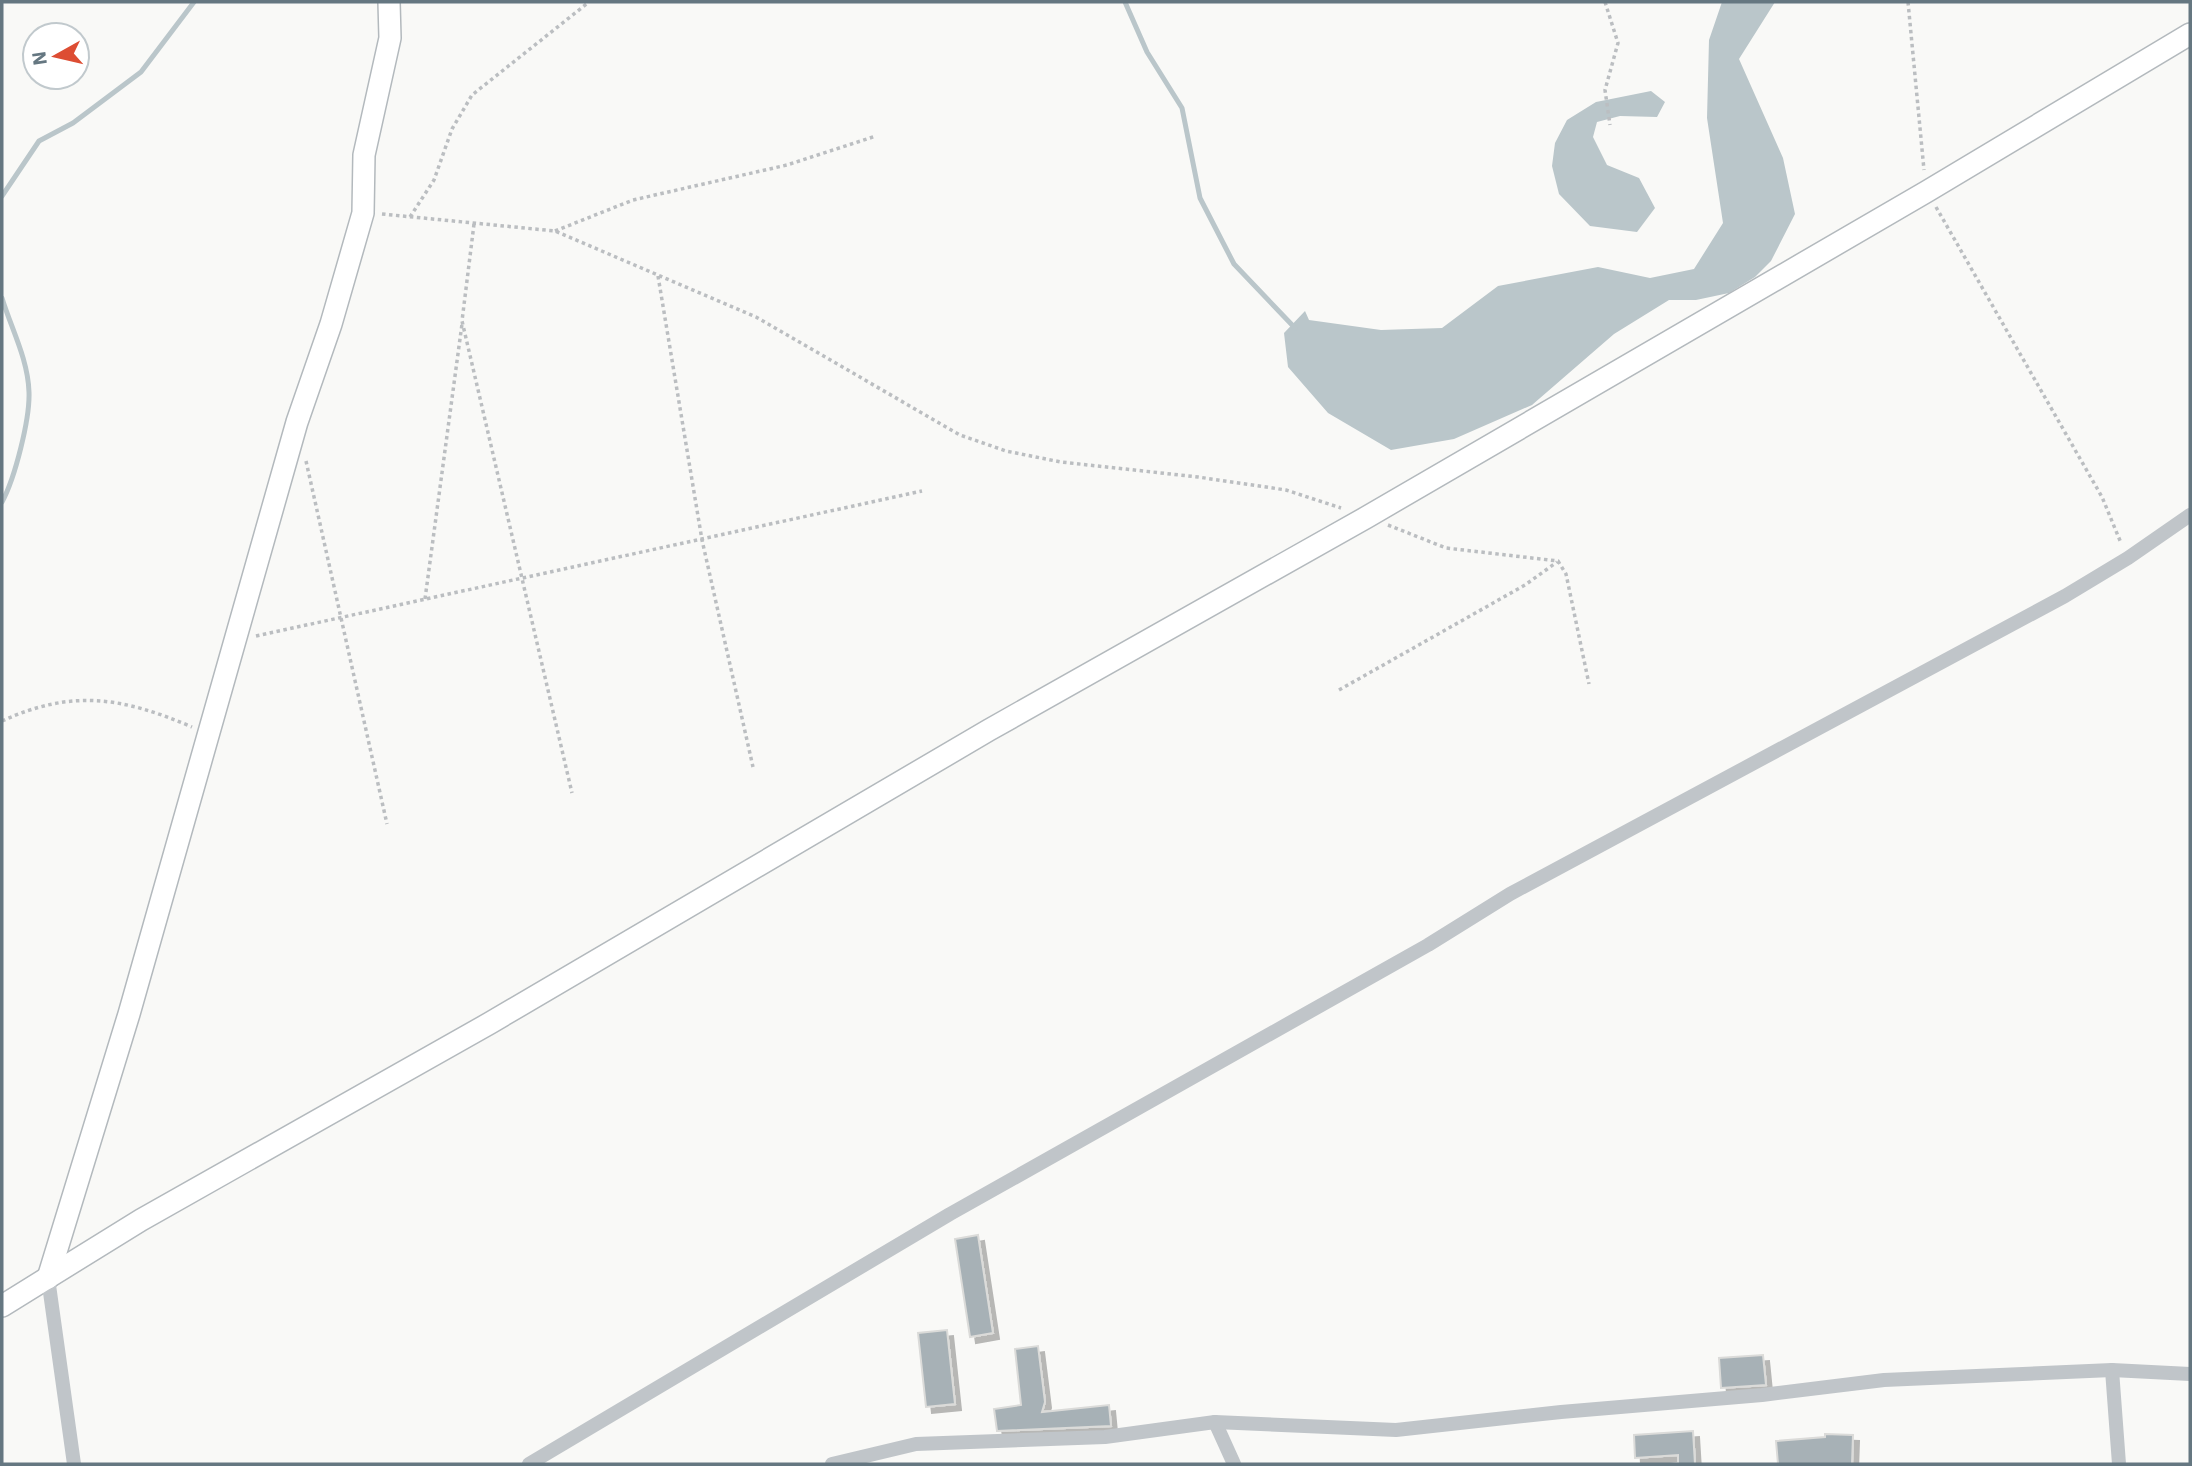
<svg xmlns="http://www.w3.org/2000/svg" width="2192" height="1466" viewBox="0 0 2192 1466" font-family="'IBM Plex Sans',sans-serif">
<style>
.water{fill:#bac6ca}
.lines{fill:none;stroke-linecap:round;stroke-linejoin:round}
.stream{stroke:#bac6ca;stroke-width:5}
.building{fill:#a7b1b6;stroke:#dbdbd9;stroke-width:2;filter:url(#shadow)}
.secondary-casing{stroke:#b3b9bd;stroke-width:24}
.path{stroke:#bbbec1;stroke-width:3.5;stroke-dasharray:3.5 3.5;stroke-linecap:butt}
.street{stroke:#c0c5c9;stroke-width:14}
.secondary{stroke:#fff;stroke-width:21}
</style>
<defs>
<filter id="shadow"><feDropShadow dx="6" dy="6" stdDeviation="0" flood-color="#0004"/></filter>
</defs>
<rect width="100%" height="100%" fill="#f9f9f7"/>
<g class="water">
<path d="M1722 2H1775L1739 59 1783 158 1795 214 1771 261 1755 277 1729 293 1696 300H1669L1614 334 1532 405 1454 439 1391 450 1328 413 1288 367 1284 333 1305 311 1309 320 1381 330 1442 328 1498 286 1598 267 1650 278 1694 269 1723 223 1707 118 1709 40Z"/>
<path d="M1651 91 1665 102 1657 117 1620 116 1597 122 1593 137 1607 165 1639 178 1655 208 1637 232 1590 226 1559 194 1552 166 1555 143 1567 120 1596 102Z"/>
</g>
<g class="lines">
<g class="stream">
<path d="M1125 2 1147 52 1182 108 1200 198 1234 264 1295 328"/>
<path d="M2 196 39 141 73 123 141 72 194 2"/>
<path d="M2 298C11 328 28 359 29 392 30 419 15 478 2 502"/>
</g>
</g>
<g class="building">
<path d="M978 1235 993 1333 970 1337 955 1239Z"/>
<path d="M947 1330 955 1404 926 1407 918 1333Z"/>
<path d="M1038 1346 1045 1402 1042 1412 1109 1405 1111 1426 997 1431 994 1409 1021 1405 1015 1349Z"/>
<path d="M1763 1355 1766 1385 1721 1388 1719 1358Z"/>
<path d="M1693 1431 1695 1464H1678V1455L1635 1458 1634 1435Z"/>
<path d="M1825 1434 1853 1435 1852 1464H1778L1776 1441 1825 1437Z"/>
</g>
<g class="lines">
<g class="secondary-casing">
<g id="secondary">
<path d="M48 1278 129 1014 297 422 331 324 363 213 364 155 390 38 389 2"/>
<path d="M2 1306 141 1220 490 1023 989 730 1367 517 1926 192 2190 34"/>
</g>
</g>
<g class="path">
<path d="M1605 2 1618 43 1605 90 1610 125"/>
<path d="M1908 2 1924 170"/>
<path d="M1936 207 2102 497 2121 543"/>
<path d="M382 214 555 231 756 317 960 435 1006 451 1061 462 1198 477 1286 490 1341 508"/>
<path d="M410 217 434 180 452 129 472 95 589 2"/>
<path d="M474 224 462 321 572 793"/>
<path d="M555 231 633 200 787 165 876 136"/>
<path d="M658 276 702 540 753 767"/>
<path d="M306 461 387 824"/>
<path d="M1388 525 1446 548 1558 561 1566 574 1589 684"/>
<path d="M425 599 462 324"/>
<path d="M256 636 922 491"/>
<path d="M1339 690 1525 585 1557 562"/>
<path d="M2 721C72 689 122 697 192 727"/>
</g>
<g class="street">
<path d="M48 1278 74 1464"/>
<path d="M2112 1370 2119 1464"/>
<path d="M1215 1422 1234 1464"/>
<path d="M529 1464 950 1214 1428 945 1510 894 2065 596 2128 558 2190 515"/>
<path d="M832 1464 916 1444 1105 1437 1215 1422 1396 1430 1561 1412 1762 1395 1884 1380 2112 1370 2190 1374"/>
</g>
<use href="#secondary" class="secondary"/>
</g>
<rect width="2192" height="1466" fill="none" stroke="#657781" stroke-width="7"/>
<g transform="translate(56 56) rotate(262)"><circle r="33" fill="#ffffff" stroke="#c1c9cd" stroke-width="2"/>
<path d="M0-5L12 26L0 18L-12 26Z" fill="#dd4d33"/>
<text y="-10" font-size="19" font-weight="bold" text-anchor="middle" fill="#657781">N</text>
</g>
</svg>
